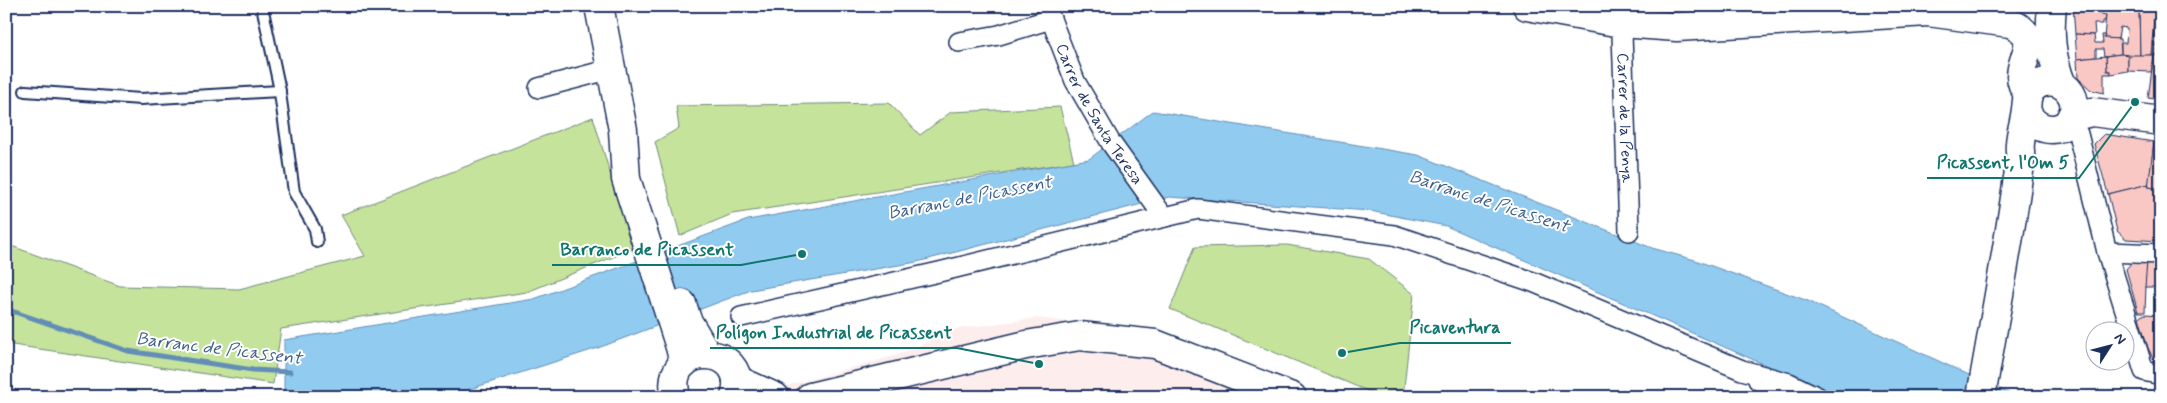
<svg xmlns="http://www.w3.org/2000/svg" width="2167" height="403" viewBox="0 0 2167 403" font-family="Mynerve,sans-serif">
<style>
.built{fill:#fdeeed}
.green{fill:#c6e39b;stroke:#70897c}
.water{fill:#91ccf0;stroke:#628db6}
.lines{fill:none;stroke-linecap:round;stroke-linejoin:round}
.stream{stroke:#628db6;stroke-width:5}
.building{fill:#f9c8c4;stroke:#1b2f5e}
.lane-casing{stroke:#1b2f5e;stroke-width:14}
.street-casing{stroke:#1b2f5e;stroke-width:22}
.secondary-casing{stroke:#1b2f5e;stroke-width:31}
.lane{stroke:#fff;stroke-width:10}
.street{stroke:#fff;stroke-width:19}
.secondary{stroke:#fff;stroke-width:28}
.labels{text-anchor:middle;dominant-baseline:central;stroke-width:4;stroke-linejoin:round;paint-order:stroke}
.street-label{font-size:16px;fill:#1b2f5e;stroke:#fff}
.water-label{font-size:18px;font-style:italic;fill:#3e5e8a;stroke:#fff}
.leader{fill:none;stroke:#0f766e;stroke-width:2}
.callout-dot{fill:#0f766e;stroke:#fff;stroke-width:2}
.callout-label{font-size:18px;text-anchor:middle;font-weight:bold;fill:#0f766e;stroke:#fff;stroke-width:4;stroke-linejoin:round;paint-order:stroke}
</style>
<rect width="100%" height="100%" fill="#fff"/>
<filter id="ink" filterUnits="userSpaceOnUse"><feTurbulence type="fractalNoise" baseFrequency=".02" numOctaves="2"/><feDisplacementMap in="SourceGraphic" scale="10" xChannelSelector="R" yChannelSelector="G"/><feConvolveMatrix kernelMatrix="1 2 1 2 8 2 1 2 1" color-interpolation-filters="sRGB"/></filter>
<g filter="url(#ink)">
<path class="built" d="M1036 318 1122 328 1282 397H737L758 394 897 355 956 329Z"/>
<g class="green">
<path d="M889 103 920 135 951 112 1060 107 1074 162 732 214 680 236 655 142 679 128 676 106Z"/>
<path d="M593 117 633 249 527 292 281 329 273 384 6 344V244L120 286 239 289 365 256 341 215Z"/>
<path d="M1287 245 1369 259 1414 294 1403 397H1382L1170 309 1195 247Z"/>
</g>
<path class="water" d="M1153 111 1418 155 1652 248 1695 260 1808 301 2017 397H1839L1446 226 1370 211 1169 197 917 262 751 290 598 348 445 397H284V340L534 299 748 220 1089 159Z"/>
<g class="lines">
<path class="stream" d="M6 309 128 351 253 370 290 372"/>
</g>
<g class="building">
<path d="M1626 6H1650L1649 15H1635Z"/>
<path d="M1672 6H1695V12L1672 14Z"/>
<path d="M1695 6H1718L1720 17 1696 20Z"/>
<path d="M2002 6H2039V8L2006 13H2002Z"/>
<path d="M2073 6H2111V8H2100V14L2106 15 2105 21H2102V24H2094L2095 35 2075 34Z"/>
<path d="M2111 6H2139L2140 56 2121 55V43H2126L2127 28 2120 27 2118 39 2104 38 2106 15 2100 14V8H2111Z"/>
<path d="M2139 6H2155L2151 55 2140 56Z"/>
<path d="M2155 6H2161V55H2151L2153 45 2160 46V42L2158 41 2157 44 2153 43Z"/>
<path d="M2075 34 2094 35 2095 43H2103L2102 35H2105L2104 38 2120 39 2121 54 2104 56 2103 49H2096V57L2077 59Z"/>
<path d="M2121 54 2128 55V71L2111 74 2110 71H2107L2106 56Z"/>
<path d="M2128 55H2154L2151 72 2128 71Z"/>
<path d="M2154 55H2161V100L2148 98Z"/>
<path d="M2106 56 2107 71H2110L2111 74H2104V93L2091 90 2078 78 2077 59Z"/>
<path d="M2104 134 2154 142 2149 184 2108 194 2094 144Z"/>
<path d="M2154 142 2161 143V189L2148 187Z"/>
<path d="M2149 184 2148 187 2161 189V241L2126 239 2117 231 2108 194Z"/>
<path d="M2133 261H2147L2145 312H2138L2126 269Z"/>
<path d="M2147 261 2161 262V287H2145Z"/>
<path d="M2145 314 2161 315V365L2154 360 2148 348 2139 317Z"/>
</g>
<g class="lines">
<g class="lane-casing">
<g id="lane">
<path d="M262 6 279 86 294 192 315 229 317 242"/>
<path d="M25 91 141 99 280 91"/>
</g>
</g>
<g class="street-casing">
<g id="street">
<path id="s1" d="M1046 6 1075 81 1111 143 1164 217"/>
<path id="s2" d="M1621 6 1629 231"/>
<path d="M959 42 999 35 1051 19"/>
<path d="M539 88 611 69"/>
<path d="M2069 120 2078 134 2107 252 2144 371 2161 375"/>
<path d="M2107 252 2161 254"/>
<path d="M741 317 939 272 1198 209 1394 235 1533 282 1742 370 1789 383 1818 397"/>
<path d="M1758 380 1784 397"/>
</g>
</g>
<g class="secondary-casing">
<g id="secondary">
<path d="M599 6 623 130 626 179 680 347 684 363"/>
<path d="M1527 6 1621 23 1677 27 1928 12 2010 23C2053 41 2003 67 2029 94"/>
<path d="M2052 6C2049 34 2051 58 2062 85"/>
<path d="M2071 117 2092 112 2161 121"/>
<path d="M682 304 687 320 707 354"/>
<path d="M737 380 775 397"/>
<path d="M676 397C661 340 752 342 735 397"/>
<path d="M810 397 1026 345 1080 336 1155 344 1292 397"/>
<path d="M1981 397C1993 326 2007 255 2017 184 2018 176 2020 169 2020 161 2021 155 2019 149 2020 143 2021 131 2025 120 2026 109 2027 104 2026 99 2029 94 2035 81 2053 78 2064 86 2069 90 2073 96 2074 102 2079 133 2035 140 2026 109"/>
</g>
</g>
<use href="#lane" class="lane"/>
<use href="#street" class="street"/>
<use href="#secondary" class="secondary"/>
</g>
</g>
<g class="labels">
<g class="street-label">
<text stroke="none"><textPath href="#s1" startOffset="121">Carrer de Santa Teresa</textPath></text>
<text stroke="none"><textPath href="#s2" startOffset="112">Carrer de la Penya</textPath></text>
</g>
<g class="water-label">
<text transform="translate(970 198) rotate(-11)">Barranc de Picassent</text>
<text transform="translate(1489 202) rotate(18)">Barranc de Picassent</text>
<text transform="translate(219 349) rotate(7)">Barranc de Picassent</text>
</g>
</g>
<path class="leader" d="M2135 102L2079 178H1927M802 254L741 265H552M1342 353L1400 343H1511M1039 364L957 348H710"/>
<g class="callout-dot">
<circle cx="2135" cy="102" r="5"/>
<circle cx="802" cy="254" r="5"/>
<circle cx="1342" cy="353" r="5"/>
<circle cx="1039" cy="364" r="5"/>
</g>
<g class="callout-label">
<text x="2003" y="168">Picassent, l'Om 5</text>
<text x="647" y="255">Barranco de Picassent</text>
<text x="1455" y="333">Picaventura</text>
<text x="834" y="338">Polígon Industrial de Picassent</text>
</g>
<rect width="2167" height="403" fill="none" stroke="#fff" stroke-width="25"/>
<rect x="12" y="12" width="2142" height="378" fill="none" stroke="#1b2f5e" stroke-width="2" filter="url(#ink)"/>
<g transform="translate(2110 346) rotate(54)"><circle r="24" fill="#ffffff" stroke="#a4acbf"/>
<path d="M0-4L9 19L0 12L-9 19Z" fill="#1b2f5e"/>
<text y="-8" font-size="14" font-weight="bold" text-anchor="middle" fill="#1b2f5e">N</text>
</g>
</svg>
